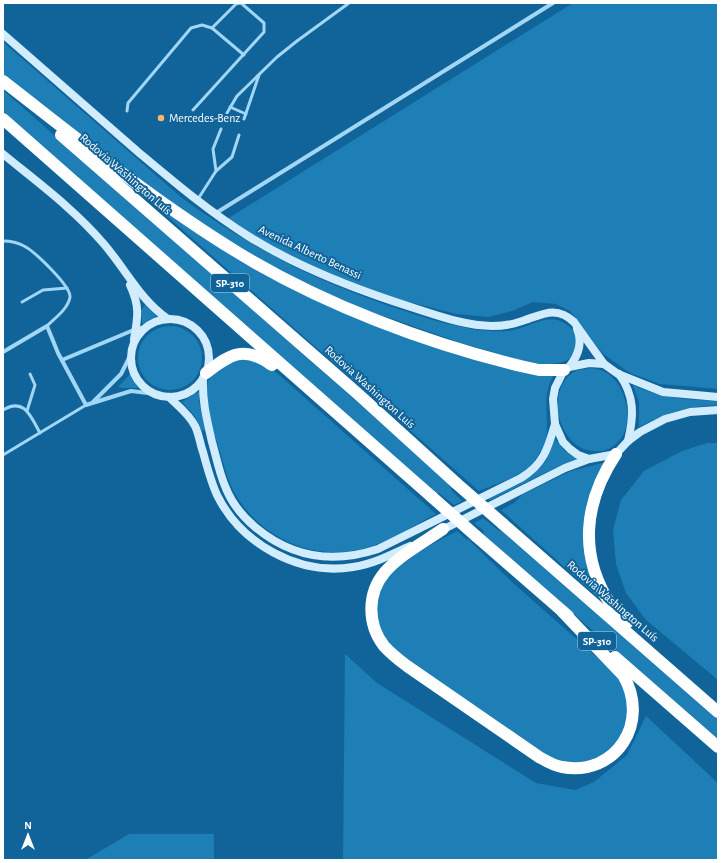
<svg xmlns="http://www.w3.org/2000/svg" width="721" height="863" viewBox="0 0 721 863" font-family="'Alegreya Sans',sans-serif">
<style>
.green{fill:#1e7eb6}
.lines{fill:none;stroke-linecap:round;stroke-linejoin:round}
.lane{stroke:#a1d6f5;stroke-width:3}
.street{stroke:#a1d6f5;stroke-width:4}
.secondary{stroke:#d1ecfd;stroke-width:8}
.highway{stroke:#fff;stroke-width:12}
.highway-bridge{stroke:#fff;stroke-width:12}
.poi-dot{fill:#ffb764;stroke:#106499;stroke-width:1.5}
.labels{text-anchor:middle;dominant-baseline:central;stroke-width:4;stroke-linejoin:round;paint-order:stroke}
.shield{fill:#106499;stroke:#b7d0e0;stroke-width:1}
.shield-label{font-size:11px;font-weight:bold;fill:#fff}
.poi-label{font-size:12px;fill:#fff;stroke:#106499;text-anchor:start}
.street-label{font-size:12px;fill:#fff;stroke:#106499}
</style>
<rect width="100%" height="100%" fill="#106499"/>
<g class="green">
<path d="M573 3H718V389L660 384 630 373 602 353 570 311 556 304 533 302 512 311 489 317 456 314 394 298 307 266 258 240 227 219Z"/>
<path d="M3 42 182 198C250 248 321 284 402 310 422 317 442 323 463 327 478 331 493 332 508 331 529 329 548 310 567 325 572 328 576 334 576 340 580 370 540 365 522 361L458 342 384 316 382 317 297 280 189 218 49 112 3 74Z"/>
<path d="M3 90 448 482 452 491 462 501 454 505 439 493H435L3 114Z"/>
<path d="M134 187 331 305 554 374C543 395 547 406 547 429 548 443 536 462 524 471 512 479 493 485 479 491Z"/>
<path d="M145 305 156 316 142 324V309Z"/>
<circle cx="170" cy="358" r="32"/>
<path d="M242 357 270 368 278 374 436 514C411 527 385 545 357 550 308 560 258 535 234 492 228 480 224 467 221 455 216 438 203 402 206 387 210 370 228 364 242 357Z"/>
<path d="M592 368C597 369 602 370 607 373 627 386 636 426 617 443 611 449 603 452 595 451 559 451 544 390 574 372 579 369 586 369 592 368Z"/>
<path d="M130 374 138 388H122L118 387Z"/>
<path d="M633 385C664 399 685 399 718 401V405C688 406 666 413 639 427V402Z"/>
<path d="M199 391V401L205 430 202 431 194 415 182 402Z"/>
<path d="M555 439 564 450 577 460 555 468 490 500 487 498 533 475 546 461Z"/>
<path d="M707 443H718V680L646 620 626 593 616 564 613 530 621 500 644 471 682 451Z"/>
<path d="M607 462 587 509 602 597 601 600 501 510 514 503 523 494 571 471Z"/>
<path d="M483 518 498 530 507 533 718 718V741L483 534 484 531 474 523Z"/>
<path d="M457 531 467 540 468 539 513 583 614 672 625 689 629 711 620 740 604 755 581 763 552 760 405 660 382 637 375 610 382 583 406 558Z"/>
<path d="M345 654 377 683 536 783 575 790 594 782 627 755 646 716 718 783V860H343Z"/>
<path d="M129 834H214V860H85Z"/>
</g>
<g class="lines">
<g class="lane">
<path d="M212 28 236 4 240 3"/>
<path d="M230 107 246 114"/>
<path d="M193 110 264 32V23L241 3"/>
<path d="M127 111 128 103 191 28 202 25 212 28 244 55"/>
<path d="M227 113 237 96 277 57 297 41 349 3"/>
<path d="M244 119 259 75"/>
<path d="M216 171 213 149 221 129"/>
<path d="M198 199 216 171 232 157 239 135"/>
<path d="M3 241C10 241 17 242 24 246 34 251 71 286 70 297 68 309 55 318 47 326"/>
<path d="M22 302 43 290 67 288"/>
<path d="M3 410C25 397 31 417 40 433"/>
<path d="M27 411 35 385 30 374"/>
<path d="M3 455 86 405"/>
</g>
<g class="street">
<path d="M216 213 553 3"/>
<path d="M3 352 47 326 58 353 86 405 131 391 156 394"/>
<path d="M62 360 136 329 147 327"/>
<path d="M93 402 121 374 131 354"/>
</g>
<g class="secondary">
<path d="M3 34C48 73 92 112 137 151 173 181 208 211 248 236 299 268 357 290 414 308 439 316 466 326 492 326 501 326 510 325 519 322 540 316 555 304 574 322L604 364"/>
<path d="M3 154C37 182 74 209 103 243 125 268 140 300 168 319"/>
<path d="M130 285C140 306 138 317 134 339"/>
<circle cx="170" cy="358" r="39"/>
<path d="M569 367C578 356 583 343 577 329"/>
<path d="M619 374C635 396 634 416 628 441"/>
<path d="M203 378C202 401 207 420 212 442 216 456 219 472 225 486 231 502 242 516 255 527 292 558 333 564 378 549L521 478C544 464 548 448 555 424"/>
<path d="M169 397C178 406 189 414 195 426 199 434 200 444 203 452 207 467 211 482 217 495 241 544 299 576 353 567 373 564 391 555 410 546"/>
<path d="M589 459 578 455 570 449 563 442 555 424 553 399 555 388 564 370 569 367 589 363 604 364 618 374 663 392 718 397"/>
<path d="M440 531 565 468 589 459 616 454 628 441 640 432 665 419 690 412 718 410"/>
</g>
<g class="highway">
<path d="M3 81C79 140 155 202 237 252 322 304 428 344 525 367L539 370H564"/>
<path d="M3 119 432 497"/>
<path d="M61 135 358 394 456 483"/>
<path d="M206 373C230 354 244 345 272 365"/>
<path d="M616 454C584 502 578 555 611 605 615 612 622 618 627 623"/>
<path d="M503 524 718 712"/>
<path d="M443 529C424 542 400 555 385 572 367 593 367 624 384 646 391 654 399 660 407 666L539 757C546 761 554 766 562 767 616 777 651 722 623 675L562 611"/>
<path d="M476 536 568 616"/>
<path d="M615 657 718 747"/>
</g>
<g class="highway-bridge">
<path d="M456 483 503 524"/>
<path d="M432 497 476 536"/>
</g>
</g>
<circle class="poi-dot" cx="161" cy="118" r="4"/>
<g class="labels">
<g class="shield">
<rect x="211" y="274" width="38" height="18" rx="3"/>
<rect x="578" y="632" width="38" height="18" rx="3"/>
</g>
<g class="shield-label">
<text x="230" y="283">SP-310</text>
<text x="597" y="641">SP-310</text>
</g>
<g class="poi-label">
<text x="169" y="118">Mercedes-Benz</text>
</g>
<g class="street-label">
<text transform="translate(126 174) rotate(41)">Rodovia Washington Luís</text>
<text transform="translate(310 252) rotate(25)">Avenida Alberto Benassi</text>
<text transform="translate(370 387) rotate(42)">Rodovia Washington Luís</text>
<text transform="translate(613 601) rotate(41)">Rodovia Washington Luís</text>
</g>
</g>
<rect width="721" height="863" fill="none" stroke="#ffffff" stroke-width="8"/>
<g transform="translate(28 835)" stroke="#106499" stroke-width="3" paint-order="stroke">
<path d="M0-3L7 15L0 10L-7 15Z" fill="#ffffff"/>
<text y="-6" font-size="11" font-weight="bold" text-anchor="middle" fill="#ffffff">N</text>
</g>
</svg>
